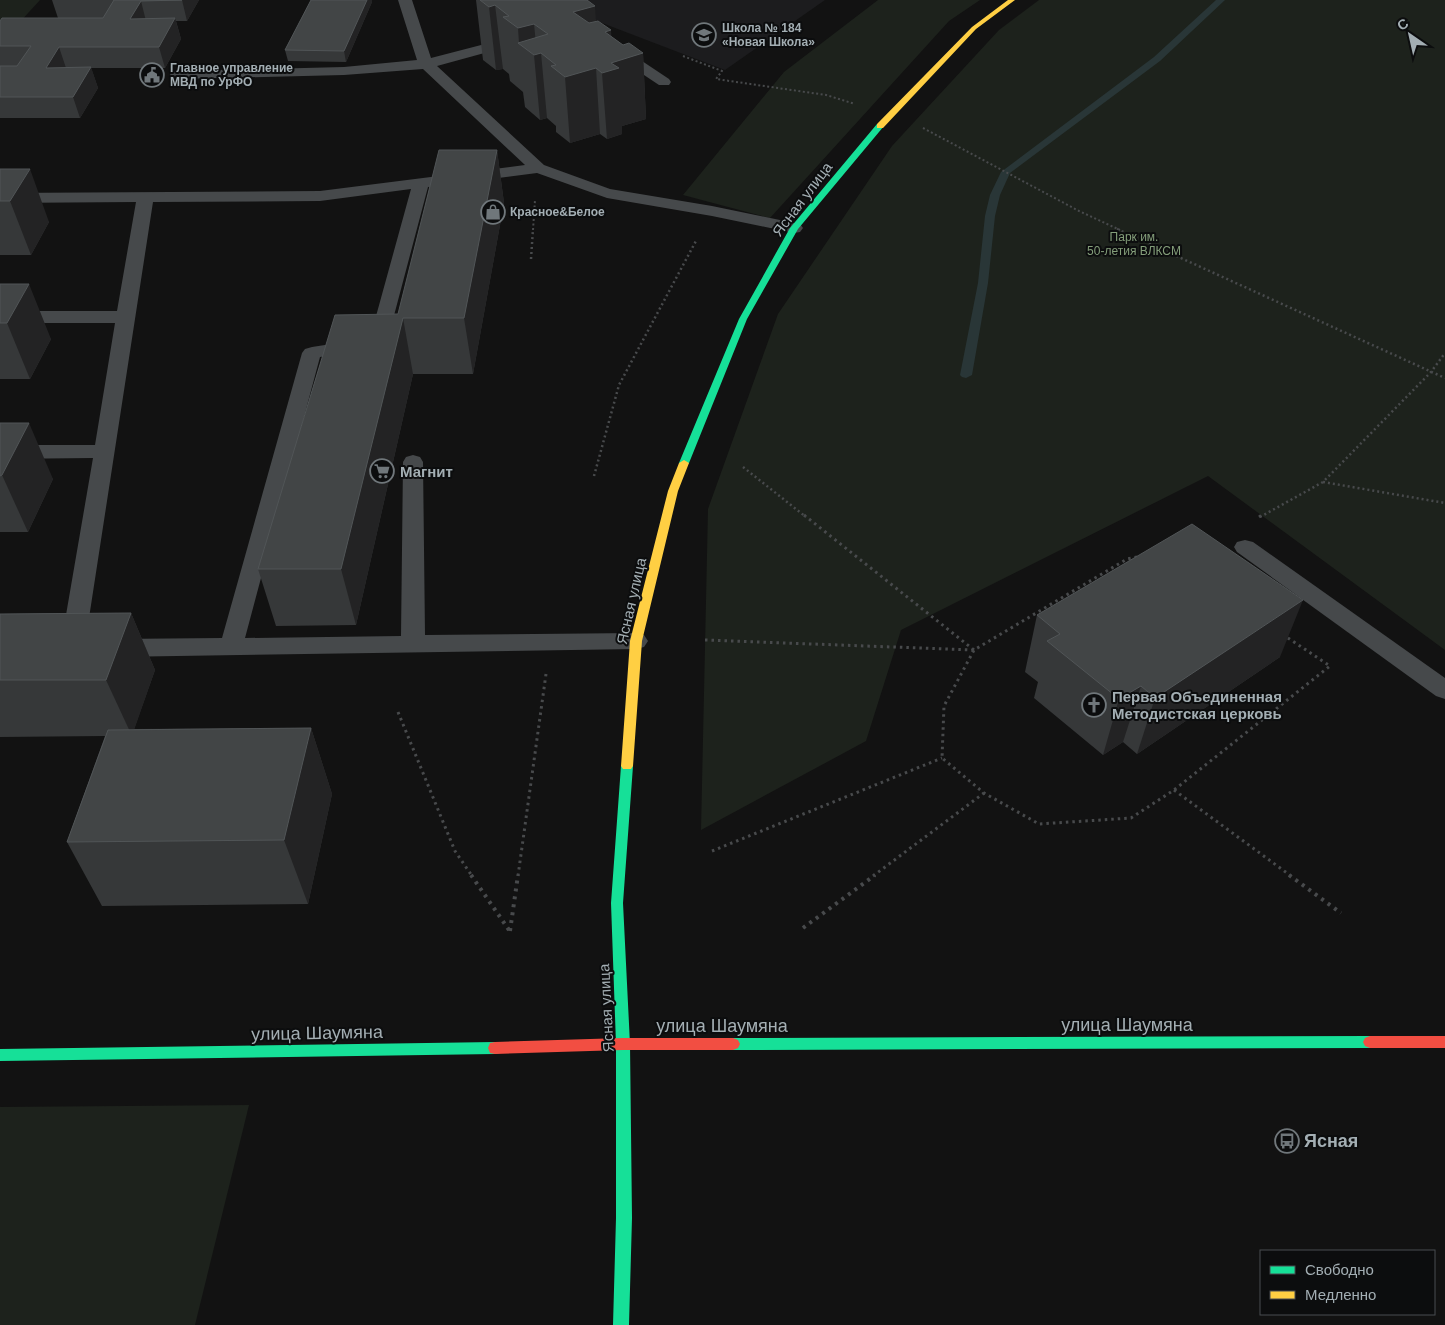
<svg xmlns="http://www.w3.org/2000/svg" width="1445" height="1325" viewBox="0 0 1445 1325" font-family="Arial,sans-serif">
<style>
.built{fill:#1c1c1e}
.green{fill:#1d221c}
.lines{fill:none;stroke-linecap:round;stroke-linejoin:round}
.stream{fill:#293637;fill-rule:evenodd}
.path-far3{stroke:#484a4c;stroke-width:2;stroke-dasharray:2 2.5;stroke-linecap:butt}
.path-far2{stroke:#484a4c;stroke-width:2.5;stroke-dasharray:2 3;stroke-linecap:butt}
.path-far1{stroke:#484a4c;stroke-width:3;stroke-dasharray:2.5 4;stroke-linecap:butt}
.path{stroke:#484a4c;stroke-width:4;stroke-dasharray:3 5;stroke-linecap:butt}
.lane{fill:#46494b;fill-rule:evenodd}
.fast{fill:#16e098;fill-rule:evenodd}
.slow{fill:#ffcf43;fill-rule:evenodd}
.jam{fill:#f24e42;fill-rule:evenodd}
.wall{fill:#363839}
.shaded-wall{fill:#232324}
.building{fill:#424546;stroke:#515557}
.labels{text-anchor:middle;dominant-baseline:central;stroke-width:4;stroke-linejoin:round;paint-order:stroke}
.far-poi-label{font-size:12px;font-weight:bold;fill:#a3aeb3;stroke:#0c0d0e;text-anchor:start}
.far-park-label{font-size:12px;fill:#849e7a;stroke:#0c0d0e}
.street-label{font-size:15px;fill:#a3aeb3;stroke:#0c0d0e}
.poi-label{font-size:15px;font-weight:bold;fill:#a3aeb3;stroke:#0c0d0e;text-anchor:start}
.near-street-label{font-size:18px;fill:#a3aeb3;stroke:#0c0d0e}
.near-poi-label{font-size:18px;font-weight:bold;fill:#a3aeb3;stroke:#0c0d0e;text-anchor:start}
</style>
<rect width="100%" height="100%" fill="#121212"/>
<path class="built" d="M542 0H825L725 70Z"/>
<g class="green">
<path d="M0 0H40L18 24H0Z"/>
<path d="M878 0H980L949 21 770 218 683 195 784 72Z"/>
<path d="M1039 0H1445V650L1208 476 901 630 866 741 701 830 708 509 778 314 892 146 999 30Z"/>
<path d="M249 1105 195 1325H0V1107Z"/>
</g>
<g class="lines">
<path class="stream" d="M1216 0H1225L1160 61 1010 173 1000 195 995 216 988 283 972 375 966 378 962 377 960 375 978 283 985 216 990 195 1001 172 1154 57Z"/>
<g class="path-far3">
<path d="M683 56 722 71 716 79 826 95 855 104"/>
<path d="M923 128 1079 211 1120 230"/>
<path d="M533 230 535 200"/>
</g>
<g class="path-far2">
<path d="M1117 229 1445 378"/>
<path d="M531 259 533 229"/>
<path d="M743 467 806 517"/>
<path d="M594 476 619 385 697 239"/>
<path d="M1323 482 1445 503"/>
<path d="M1260 517 1323 482 1431 372 1445 353"/>
</g>
<g class="path-far1">
<path d="M804 515 974 650"/>
<path d="M1259 517 1262 515"/>
<path d="M1137 557 1127 559 974 650 944 706 942 758 984 793 1039 824 1131 818 1174 790 1330 666 1285 636"/>
<path d="M705 640 973 650"/>
<path d="M398 712 455 851 472 876"/>
<path d="M1174 790 1291 876"/>
<path d="M712 851 942 758"/>
<path d="M518 876 546 674"/>
<path d="M873 876 984 793"/>
</g>
<g class="path">
<path d="M471 875 509 930"/>
<path d="M1289 875 1341 913"/>
<path d="M803 928 875 875"/>
<path d="M510 931 518 875"/>
</g>
<g class="lane">
<path d="M398 0H412L431 58 512 37 517 38 519 41 517 44 437 66 544 165 610 189 712 206 794 223 800 224 803 228 800 232 794 233 712 216 607 198 537 173 428 187 387 342 385 346 378 348 320 357 245 638 401 636 403 462 406 457 413 455 420 457 423 462 425 635 636 633 644 635 648 641 644 647 636 649 114 657 106 654 102 648 106 642 114 639 222 638 302 353 305 349 312 347 370 338 411 189 320 201 153 202 85 644 81 650 73 652 65 650 61 644 93 458 0 459V445H95L115 323H0V311H117L136 202 0 203V193L320 191 525 165 423 69 344 75 177 79 172 78 170 75 172 72 177 71 344 67 417 60Z"/>
<path d="M616 46 621 47 669 79 671 82 669 85H659L611 53 609 50 611 47Z"/>
<path d="M1245 540 1253 542 1445 678V699L1436 696 1237 552 1234 547 1237 542Z"/>
</g>
<g class="fast">
<path d="M877 124 884 126 798 229 747 319 689 463 684 466 681 465 679 463 739 319 790 228Z"/>
<path d="M627 761 631 763 633 766 623 903 630 1044 632 1218 629 1325H613L616 1218V1044L611 903 621 766 623 763Z"/>
<path d="M1370 1036 1375 1038 1377 1042 1375 1046 1370 1048 733 1050 728 1048 726 1044 728 1040 733 1038Z"/>
<path d="M495 1042 500 1043 502 1048 500 1053 495 1054 0 1061V1049Z"/>
</g>
<g class="slow">
<path d="M1008 0H1015L976 29 883 128H877V124L972 27Z"/>
<path d="M684 460 689 463 678 491 642 641 633 766 631 769H623L621 766 630 641 668 491 679 463Z"/>
</g>
<g class="jam">
<path d="M1370 1036H1445V1048H1370L1365 1046 1363 1042 1365 1038Z"/>
<path d="M623 1038H733L738 1040 740 1044 738 1048 733 1050H623L495 1054 490 1053 488 1048 490 1043 495 1042Z"/>
</g>
</g>
<g class="wall">
<path d="M52 0H199L187 21H176L181 39 165 68H91L98 88 80 118H0V21L58 18Z"/>
<path d="M311 0H372V2L346 62 288 61 285 50Z"/>
<path d="M476 0H587L596 21 612 37 623 45 643 53 646 119 622 126V134L607 139 600 134 570 143 556 132V126L547 118 540 120 525 107 523 92 510 81 509 74 503 69 496 70 483 60Z"/>
<path d="M497 150 504 203 473 374H413L356 625 276 626 258 569Z"/>
<path d="M0 169 49 222 31 255H0Z"/>
<path d="M0 284 51 339 30 379H0Z"/>
<path d="M0 423 53 479 28 532H0Z"/>
<path d="M131 613 155 670 134 729 311 728 332 794 308 904 102 906 67 842 105 736 0 737V614Z"/>
<path d="M1037 615 1280 657 1137 754 1123 742 1103 755 1034 698 1038 682 1025 672Z"/>
</g>
<g class="shaded-wall">
<path d="M182 0H199L187 21Z"/>
<path d="M367 0H372V2L346 62 344 51Z"/>
<path d="M141 1 146 21 130 19Z"/>
<path d="M495 5 503 69 496 70 489 7Z"/>
<path d="M595 6 599 69 596 68 600 134 570 143 565 77 573 12Z"/>
<path d="M175 18 181 39 165 68 159 47Z"/>
<path d="M534 24 537 54 541 53 547 118 540 120 534 55 519 43 518 28Z"/>
<path d="M611 30 613 62 643 53 646 119 622 126V134L607 139 602 73 605 32Z"/>
<path d="M59 47 66 68H46Z"/>
<path d="M91 67 98 88 80 118 73 97Z"/>
<path d="M497 150 504 203 473 374 464 318Z"/>
<path d="M30 169 49 222 31 255 10 201Z"/>
<path d="M29 284 51 339 30 379 7 323Z"/>
<path d="M403 318 413 374 356 625 341 569Z"/>
<path d="M29 423 53 479 28 532 2 475Z"/>
<path d="M1303 600 1280 657 1137 754 1155 698Z"/>
<path d="M131 613 155 670 132 736 106 680Z"/>
<path d="M1141 686 1123 742 1103 755 1119 699Z"/>
<path d="M311 728 332 794 308 904 284 840Z"/>
</g>
<g class="building">
<path d="M114 0H182L141 1 130 19 175 18 159 47H59L46 68 91 67 73 97H0V66H17L31 46H0V21L2 18H103Z"/>
<path d="M311 0H367L344 51 285 50Z"/>
<path d="M480 0H587L595 6 573 12 589 23 598 21 611 30 605 32 623 45 629 43 643 53 611 63 619 68 602 73 596 68 565 77 551 66 556 65 541 53 534 55 518 43 548 34 534 24 518 28 503 17 509 16 495 5 489 7Z"/>
<path d="M439 150H497L464 318H403L341 569H258L335 315 398 314Z"/>
<path d="M0 169H30L10 201H0Z"/>
<path d="M0 284H29L7 323H0Z"/>
<path d="M0 423H29L2 475 0 476Z"/>
<path d="M1192 524 1303 600 1155 698 1141 686 1119 699 1047 641 1060 634 1037 615Z"/>
<path d="M131 613 106 680H0V614Z"/>
<path d="M311 728 284 840 67 842 108 730Z"/>
</g>
<defs>
<g id="school-ring" transform="scale(1.25)"><circle r="9.5" fill="#0c0d0e" stroke="#70777b" stroke-width="1.5"/><path d="M0-5L7-2L0 1L-7-2ZM-4 1L0 2.5L4 1V4Q0 6-4 4Z" fill="#70777b"/></g>
<g id="civic-ring" transform="scale(1.25)"><circle r="9.5" fill="#0c0d0e" stroke="#70777b" stroke-width="1.5"/><path d="M-.6-6.5H3V-4.5H.6V-3L4-1V1h2V6H-6V1h2V-1L-.6-3ZM-1.2 2.5V6h2.4V2.5Z" fill="#70777b"/></g>
<g id="shop-ring" transform="scale(1.25)"><circle r="9.5" fill="#0c0d0e" stroke="#70777b" stroke-width="1.5"/><path d="M-5-2.5h2.3a2.7 3.5 0 0 1 5.4 0H5L5.5 6h-11ZM-1.5-2.5h3a1.5 2.3 0 0 0-3 0Z" fill="#70777b"/></g>
<g id="supermarket-ring" transform="scale(1.25)"><circle r="9.5" fill="#0c0d0e" stroke="#70777b" stroke-width="1.5"/><path d="M-6-5.5h2.5l.6 2H6L4.5 2H-2.5L-4.4-4H-6ZM-1.5 3.2a1.3 1.3 0 1 0 .1 0ZM3 3.2a1.3 1.3 0 1 0 .1 0Z" fill="#70777b"/></g>
<g id="church-ring" transform="scale(1.25)"><circle r="9.5" fill="#0c0d0e" stroke="#70777b" stroke-width="1.5"/><path d="M-1.2-6h2.4v3.5h3.3v2.4h-3.3V6h-2.4V-.1h-3.3v-2.4h3.3Z" fill="#70777b"/></g>
<g id="bus-ring" transform="scale(1.25)"><circle r="9.5" fill="#0c0d0e" stroke="#70777b" stroke-width="1.5"/><path d="M-5-6H5V4H4V6H2V4H-2V6H-4V4H-5ZM-3.5-4V0h7V-4ZM-3.5 1.2v1.5H-2V1.2ZM2 1.2v1.5H3.5V1.2Z" fill="#70777b"/></g>
</defs>
<g fill-rule="evenodd">
<use href="#school-ring" x="704" y="35"/>
<use href="#civic-ring" x="152" y="75"/>
<use href="#shop-ring" x="493" y="212"/>
<use href="#supermarket-ring" x="382" y="471"/>
<use href="#church-ring" x="1094" y="705"/>
<use href="#bus-ring" x="1287" y="1141"/>
</g>
<g class="labels">
<g class="far-poi-label">
<text x="722" y="28">Школа № 184<tspan x="722" dy="14">«Новая Школа»</tspan></text>
<text x="170" y="68">Главное управление<tspan x="170" dy="14">МВД по УрФО</tspan></text>
<text x="510" y="212">Красное&amp;Белое</text>
</g>
<g class="far-park-label">
<text x="1134" y="237">Парк им.<tspan x="1134" dy="14">50-летия ВЛКСМ</tspan></text>
</g>
<g class="street-label">
<text transform="translate(802 199) rotate(-53)">Ясная улица</text>
<text transform="translate(631 601) rotate(-77)">Ясная улица</text>
<text transform="translate(606 1008) rotate(-93)">Ясная улица</text>
</g>
<g class="poi-label">
<text x="400" y="471">Магнит</text>
<text x="1112" y="696">Первая Объединенная<tspan x="1112" dy="17">Методистская церковь</tspan></text>
</g>
<g class="near-street-label">
<text x="1127" y="1025">улица Шаумяна</text>
<text x="722" y="1026">улица Шаумяна</text>
<text transform="translate(317 1033) rotate(-1)">улица Шаумяна</text>
</g>
<g class="near-poi-label">
<text x="1304" y="1141">Ясная</text>
</g>
</g>
<rect x="1260" y="1250" width="175" height="65" fill="#0c0d0e" stroke="#484d50"/>
<rect x="1270" y="1266" width="25" height="8" fill="#16e098" stroke="#484d50"/>
<text x="1305" y="1275" font-size="15" fill="#a3aeb3">Свободно</text>
<rect x="1270" y="1291" width="25" height="8" fill="#ffcf43" stroke="#484d50"/>
<text x="1305" y="1300" font-size="15" fill="#a3aeb3">Медленно</text>
<g transform="translate(1410 35) rotate(326)" stroke="#0c0d0e" stroke-width="4" paint-order="stroke">
<path d="M0-4L9 19L0 12L-9 19Z" fill="#a3aeb3"/>
<text y="-8" font-size="14" font-weight="bold" text-anchor="middle" fill="#a3aeb3">С</text>
</g>
</svg>
